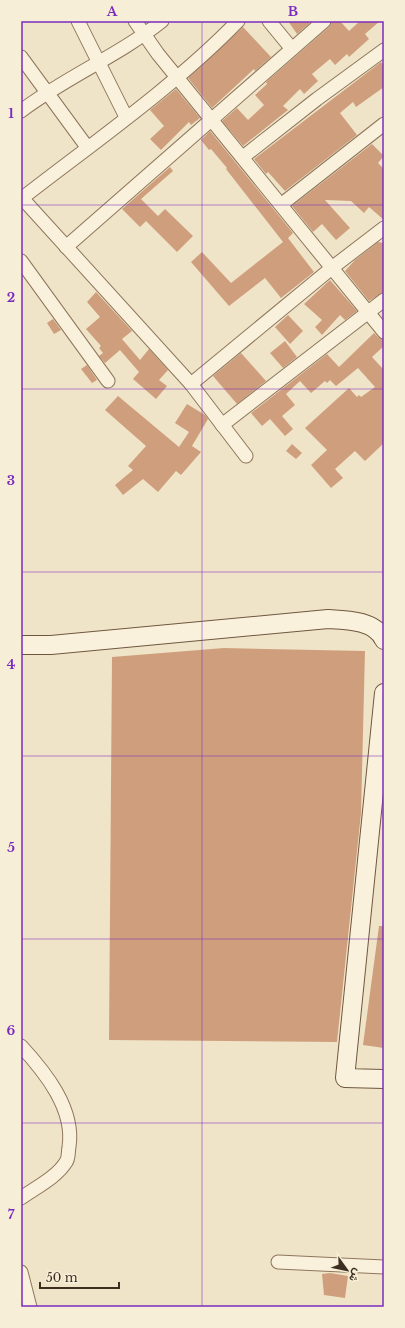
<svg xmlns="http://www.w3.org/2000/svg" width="405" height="1328" viewBox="0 0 405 1328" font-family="'Libre Baskerville',Vazirmatn,serif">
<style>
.building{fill:#cf9f7d}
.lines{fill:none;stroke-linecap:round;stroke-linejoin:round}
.street-casing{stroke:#8d765c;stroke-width:15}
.secondary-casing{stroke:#6f573f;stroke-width:20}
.street{stroke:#faf1dc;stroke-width:13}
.secondary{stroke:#faf1dc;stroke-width:18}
.grid{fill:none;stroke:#7b2cbf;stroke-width:1;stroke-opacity:0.55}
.neatline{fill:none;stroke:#7b2cbf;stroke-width:1.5}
.grid-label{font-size:13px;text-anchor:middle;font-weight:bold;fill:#7b2cbf}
</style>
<rect width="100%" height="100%" fill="#f0e4c8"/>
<g class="building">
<path d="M288 21H308L310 23 297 34Z"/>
<path d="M332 21H340L349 31 360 21H380L365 34 369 39 349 57 347 54 335 65 330 59 312 74 318 81 304 94 300 89 283 106 288 110 243 146 222 121 237 108 248 120 264 105 255 95 267 84 266 82 329 27Z"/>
<path d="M243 27 271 57 255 71 254 69 212 108 188 78Z"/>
<path d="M381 62 384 66V87L356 107 353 102 340 113 357 135 285 191 268 172 266 174 254 159Z"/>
<path d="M176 89 200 118 191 125 189 122 161 150 150 139 164 126 150 110Z"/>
<path d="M210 131 293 233 288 238 314 272 281 298 265 278 229 306 191 262 202 252 231 283 283 242 226 169 227 168 211 149 209 150 201 140Z"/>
<path d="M372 144 384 156 378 163 384 169V220L369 207 364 213 351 201 325 200 350 228 336 240 322 224 313 232 292 206Z"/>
<path d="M170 167 173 171 141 199 158 216 165 209 193 236 177 252 146 221 140 227 122 209Z"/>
<path d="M378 242 384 243V292L369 301 345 271 355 260Z"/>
<path d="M330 280 357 311 345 320 340 315 322 335 315 327 322 320 304 304Z"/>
<path d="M96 292 132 331 122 339 140 360 149 349 168 370 159 380 167 386 156 399 133 379 139 372 120 350 105 363 99 356 103 353 99 348 101 346 86 329 100 317 87 302Z"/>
<path d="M288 315 303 331 290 344 275 327Z"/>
<path d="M53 319 61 330 54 334 47 323Z"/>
<path d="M374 333 378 337 384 340V346L372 357 384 370V443L365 461 355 451 335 469 343 478 331 488 311 465 327 450 305 428 349 388 357 397 359 395 361 397 375 387 358 368 336 386 330 380 327 383 325 381 311 393 300 381 286 394 295 405 282 416 293 429 285 436 270 419 262 426 251 413 327 354 339 367Z"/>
<path d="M285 341 297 357 283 368 270 353Z"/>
<path d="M241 353 266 381 237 404 213 376Z"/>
<path d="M87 365 97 380 92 383 81 369Z"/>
<path d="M118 396 179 447 189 432 175 423 187 404 205 415 208 419 192 446 201 452 181 475 176 471 158 492 143 479 123 495 115 485 133 470 128 466 146 446 105 410Z"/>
<path d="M292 444 302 453 296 459 286 451Z"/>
<path d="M224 648 365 651 361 813 337 1042 109 1040 112 657Z"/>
<path d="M379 926H384V1048L363 1045Z"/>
<path d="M330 1273 348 1276 345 1298 324 1295 322 1274Z"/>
</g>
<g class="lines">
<g class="street-casing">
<g id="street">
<path d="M78 21 126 117"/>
<path d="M135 21 158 54 384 332"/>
<path d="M269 21 292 49"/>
<path d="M21 57 87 147"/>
<path d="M21 111C66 77 118 56 162 21"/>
<path d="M243 157 317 99 384 50"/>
<path d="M22 198 191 384 246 456"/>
<path d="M21 199C93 143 175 86 238 21"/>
<path d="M282 204 384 124"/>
<path d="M66 247 324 21"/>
<path d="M21 261 108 381"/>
<path d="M191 384 333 267 384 228"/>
<path d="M222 425 384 300"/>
<path d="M21 1046C45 1072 75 1109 69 1147 68 1151 69 1158 66 1162 57 1177 35 1188 21 1198"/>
<path d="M278 1262 384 1267"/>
<path d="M21 1272 30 1307"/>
</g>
</g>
<g class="secondary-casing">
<g id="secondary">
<path d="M21 645H51L328 619C346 620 375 620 384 640"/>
<path d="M384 693 345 1078 384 1079"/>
</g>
</g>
<use href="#street" class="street"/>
<use href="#secondary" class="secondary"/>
</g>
<path class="grid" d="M202 21V1307M21 205H384M21 389H384M21 572H384M21 756H384M21 939H384M21 1123H384"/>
<rect width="405" height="1328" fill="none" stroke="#f7eed8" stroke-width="44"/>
<g transform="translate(347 1270) rotate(123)" stroke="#f7eed8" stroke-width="3" paint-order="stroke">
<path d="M0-3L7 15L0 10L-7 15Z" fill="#3d2e20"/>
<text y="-6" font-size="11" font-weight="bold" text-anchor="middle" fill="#3d2e20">ش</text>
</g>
<path d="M40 1282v6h79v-6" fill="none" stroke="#3d2e20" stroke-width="2"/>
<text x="46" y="1282" font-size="12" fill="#3d2e20" stroke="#f7eed8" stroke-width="3" paint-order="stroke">50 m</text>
<rect x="22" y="22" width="361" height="1284" class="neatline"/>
<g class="grid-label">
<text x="112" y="16">A</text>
<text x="293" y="16">B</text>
<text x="11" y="118">1</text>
<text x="11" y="302">2</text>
<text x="11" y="485">3</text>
<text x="11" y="669">4</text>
<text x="11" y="852">5</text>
<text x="11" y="1035">6</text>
<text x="11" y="1219">7</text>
</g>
</svg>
